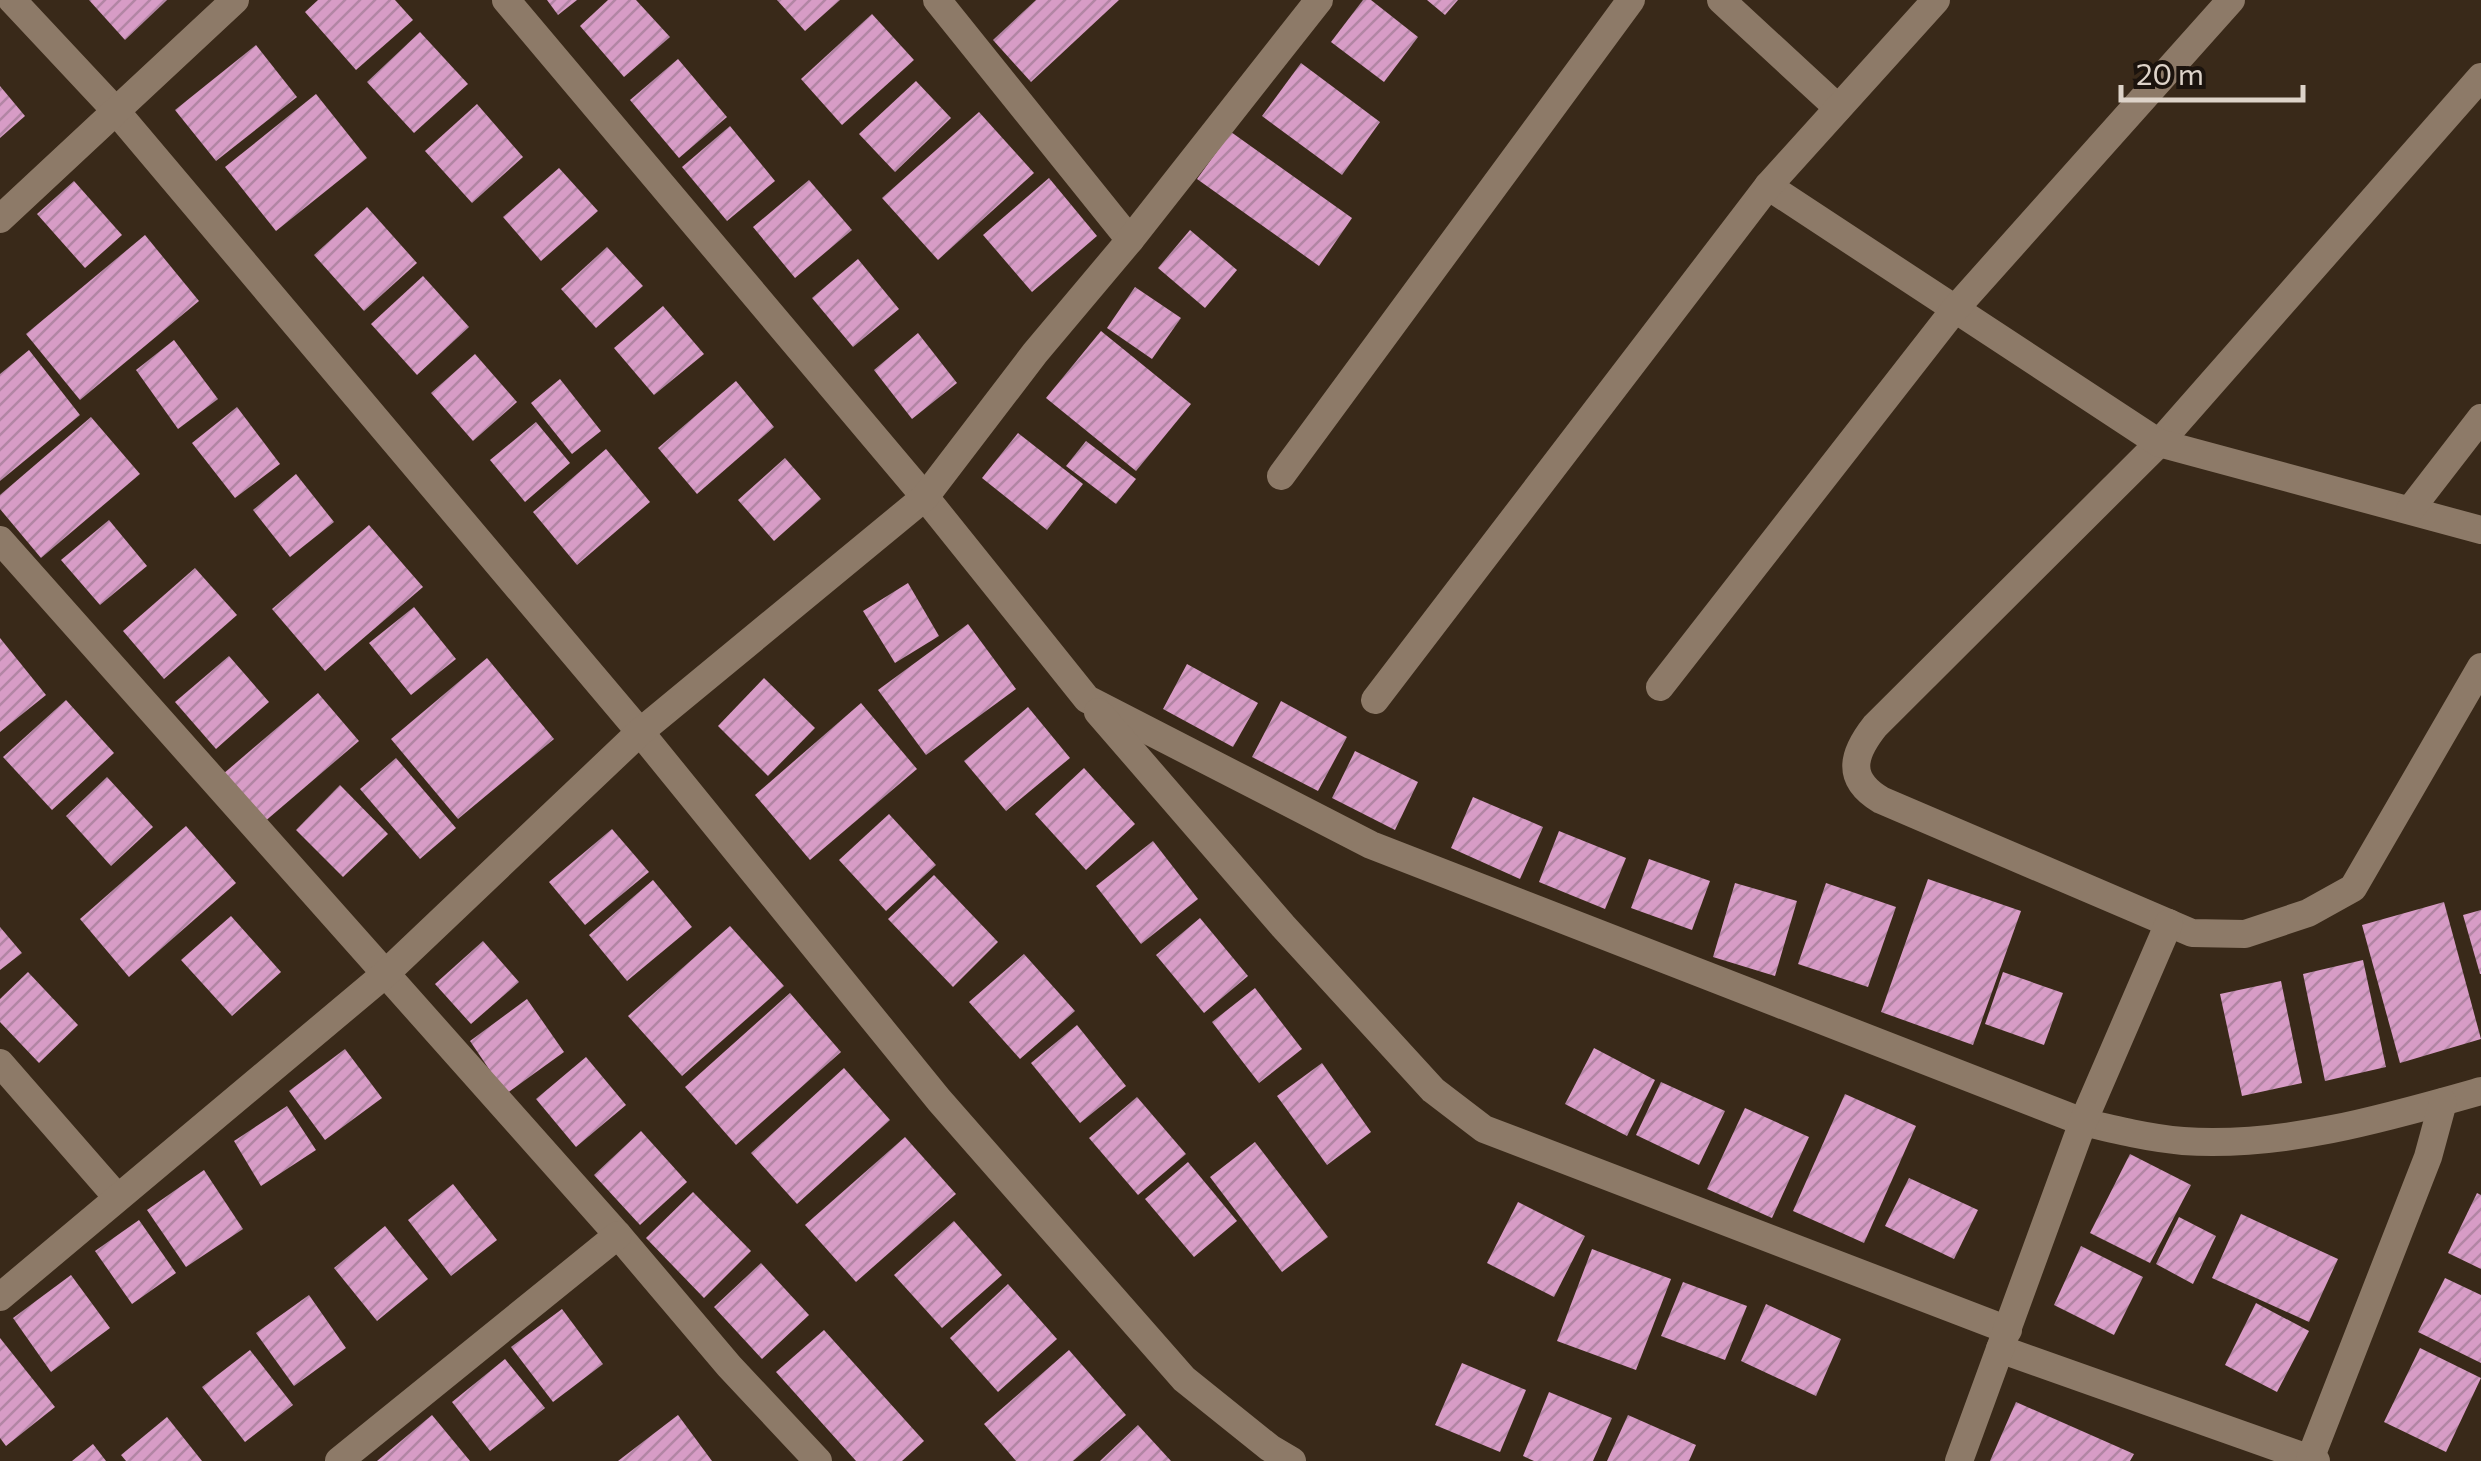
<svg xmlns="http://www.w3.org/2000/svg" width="2481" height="1461" viewBox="0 0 2481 1461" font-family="Commissioner,sans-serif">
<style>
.building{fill:url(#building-hatch)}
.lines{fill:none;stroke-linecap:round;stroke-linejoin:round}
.minor{stroke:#8d7a68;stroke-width:28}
</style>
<defs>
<pattern id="building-hatch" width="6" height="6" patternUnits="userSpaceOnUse" patternTransform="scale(2.5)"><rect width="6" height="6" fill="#d79cc6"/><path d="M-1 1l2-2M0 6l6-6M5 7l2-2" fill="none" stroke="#b285a4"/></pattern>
</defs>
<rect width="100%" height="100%" fill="#392919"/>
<g class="building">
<path d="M89 0H167L125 40Z"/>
<path d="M318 0H395L413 20 356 70 305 12Z"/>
<path d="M547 0H577L558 15Z"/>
<path d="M608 0H636L670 37 624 77 580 26Z"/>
<path d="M777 0H840L805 31Z"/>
<path d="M1036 0H1119L1031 82 993 40Z"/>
<path d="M1363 0H1371L1418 37 1384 82 1331 42Z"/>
<path d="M1427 0H1458L1445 15Z"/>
<path d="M872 14 914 60 842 125 801 79Z"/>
<path d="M420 32 468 84 414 133 367 82Z"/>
<path d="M256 45 297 97 216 161 175 110Z"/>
<path d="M678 59 727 117 679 158 630 100Z"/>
<path d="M1301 63 1380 122 1342 175 1262 116Z"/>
<path d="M916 81 951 118 895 172 859 134Z"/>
<path d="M0 86 25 116 0 138Z"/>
<path d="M316 94 367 158 276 231 225 167Z"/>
<path d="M477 104 523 157 472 203 425 151Z"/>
<path d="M979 112 1034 173 938 260 882 198Z"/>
<path d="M730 126 775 181 727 221 682 167Z"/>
<path d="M1231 132 1352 218 1319 266 1197 179Z"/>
<path d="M559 168 598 211 541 261 503 217Z"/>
<path d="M1049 178 1097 236 1032 292 983 235Z"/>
<path d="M809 180 852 230 795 278 753 227Z"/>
<path d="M74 181 122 235 85 268 37 214Z"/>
<path d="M367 207 417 263 364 311 314 255Z"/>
<path d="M1190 230 1237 270 1205 308 1158 268Z"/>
<path d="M145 235 199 301 80 400 26 334Z"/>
<path d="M607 247 643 286 596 328 561 289Z"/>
<path d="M858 259 899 309 853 347 812 298Z"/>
<path d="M423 276 469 327 417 375 371 324Z"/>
<path d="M1135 287 1181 318 1152 359 1107 328Z"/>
<path d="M663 306 704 354 654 395 614 348Z"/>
<path d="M1101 331 1191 404 1136 471 1046 398Z"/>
<path d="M918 333 957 383 912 419 874 370Z"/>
<path d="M174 340 218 399 178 429 136 370Z"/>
<path d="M29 350 80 415 0 481V374Z"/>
<path d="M475 354 517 402 473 441 431 393Z"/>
<path d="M560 379 601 431 572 454 531 403Z"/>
<path d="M736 381 774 427 697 494 658 448Z"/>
<path d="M237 407 280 464 235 498 192 443Z"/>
<path d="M91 417 140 474 41 558 0 509V495Z"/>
<path d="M536 422 570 463 525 502 490 460Z"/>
<path d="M1018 433 1083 484 1047 530 982 478Z"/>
<path d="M1086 441 1136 479 1116 504 1066 466Z"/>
<path d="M606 449 650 502 577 565 533 512Z"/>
<path d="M785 458 821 499 774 541 738 500Z"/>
<path d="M296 474 334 522 290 557 253 510Z"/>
<path d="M109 520 147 566 100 605 61 560Z"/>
<path d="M369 525 423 587 325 671 272 609Z"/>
<path d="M195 568 237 615 164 679 123 631Z"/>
<path d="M908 583 939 636 895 663 863 611Z"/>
<path d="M414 607 456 659 411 695 369 643Z"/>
<path d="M968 624 1016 689 926 755 878 690Z"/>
<path d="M0 638 46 695 0 732Z"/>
<path d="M229 656 269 702 216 749 175 702Z"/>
<path d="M487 658 554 739 458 819 391 739Z"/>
<path d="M1187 664 1258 703 1233 747 1163 709Z"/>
<path d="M764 678 815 728 768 776 718 726Z"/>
<path d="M318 693 359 741 263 823 223 774Z"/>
<path d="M66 700 114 753 52 810 3 757Z"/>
<path d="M1281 701 1347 737 1318 791 1252 757Z"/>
<path d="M861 703 917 769 810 860 755 795Z"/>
<path d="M1028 707 1070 758 1006 811 964 761Z"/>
<path d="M1355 751 1418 782 1395 830 1332 798Z"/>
<path d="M396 758 456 828 420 859 360 789Z"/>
<path d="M1084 768 1135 824 1086 870 1035 814Z"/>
<path d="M107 777 153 827 111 866 66 816Z"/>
<path d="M340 785 388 834 343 877 296 830Z"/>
<path d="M1473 797 1543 827 1520 879 1451 848Z"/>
<path d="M889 814 936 865 886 911 839 860Z"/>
<path d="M186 826 236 883 129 977 80 919Z"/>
<path d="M612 829 649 872 585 925 549 882Z"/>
<path d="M1559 831 1626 858 1605 909 1539 882Z"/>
<path d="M1153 841 1198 899 1141 944 1096 886Z"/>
<path d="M1649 859 1710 881 1692 930 1631 908Z"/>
<path d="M934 875 998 942 953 987 888 919Z"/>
<path d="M1928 879 2021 911 1973 1045 1881 1012Z"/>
<path d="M653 880 692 927 627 981 589 935Z"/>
<path d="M1735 883 1797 901 1775 976 1713 957Z"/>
<path d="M1826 883 1896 907 1868 987 1798 964Z"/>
<path d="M2444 902 2481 1039 2400 1063 2362 925Z"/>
<path d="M2481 910V974H2480L2463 915Z"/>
<path d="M231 916 281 972 232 1016 181 960Z"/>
<path d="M1200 918 1248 976 1204 1013 1156 955Z"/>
<path d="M730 926 784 986 682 1076 628 1016Z"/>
<path d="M0 927 22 953 0 970Z"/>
<path d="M483 941 519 982 471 1024 435 984Z"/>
<path d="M1024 954 1075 1011 1020 1059 969 1002Z"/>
<path d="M2363 960 2386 1067 2325 1081 2303 974Z"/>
<path d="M28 972 78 1025 39 1063 0 1022V999Z"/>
<path d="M2003 972 2063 993 2044 1045 1985 1024Z"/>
<path d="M2281 981 2302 1083 2242 1096 2220 994Z"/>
<path d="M1255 988 1302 1049 1259 1083 1212 1022Z"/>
<path d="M790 993 841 1052 736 1145 685 1087Z"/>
<path d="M527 999 564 1052 506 1094 470 1041Z"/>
<path d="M1077 1025 1126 1086 1080 1123 1031 1063Z"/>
<path d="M1594 1048 1655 1080 1627 1136 1565 1104Z"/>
<path d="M345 1049 382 1098 325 1140 289 1091Z"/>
<path d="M586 1057 626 1105 576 1147 536 1099Z"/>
<path d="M1322 1063 1371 1132 1327 1165 1277 1096Z"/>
<path d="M844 1068 890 1120 797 1204 751 1153Z"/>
<path d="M1661 1082 1725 1111 1699 1165 1636 1135Z"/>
<path d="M1845 1094 1916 1126 1864 1243 1793 1211Z"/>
<path d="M1137 1097 1186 1154 1138 1195 1089 1138Z"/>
<path d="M287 1106 316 1150 261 1186 234 1141Z"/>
<path d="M1745 1108 1809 1137 1772 1218 1707 1189Z"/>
<path d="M641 1131 687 1182 640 1225 594 1175Z"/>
<path d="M905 1137 956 1194 856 1282 805 1225Z"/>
<path d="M1255 1142 1328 1237 1282 1272 1210 1177Z"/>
<path d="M2130 1154 2191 1185 2150 1263 2090 1233Z"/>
<path d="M1188 1162 1237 1221 1194 1257 1145 1199Z"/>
<path d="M204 1170 243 1229 186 1267 147 1210Z"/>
<path d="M1909 1178 1978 1210 1954 1259 1885 1226Z"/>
<path d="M453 1184 497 1240 451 1276 408 1220Z"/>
<path d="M693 1192 751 1251 704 1298 646 1238Z"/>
<path d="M2477 1193 2481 1195V1269L2448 1253Z"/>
<path d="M1518 1202 1585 1236 1554 1297 1487 1263Z"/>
<path d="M2241 1214 2338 1259 2309 1322 2212 1278Z"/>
<path d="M2179 1217 2216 1236 2193 1284 2156 1264Z"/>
<path d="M139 1220 176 1273 132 1304 95 1251Z"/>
<path d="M954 1221 1002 1275 942 1328 894 1275Z"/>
<path d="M385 1226 428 1279 377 1321 334 1268Z"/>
<path d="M2081 1246 2143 1277 2114 1335 2054 1305Z"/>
<path d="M1592 1249 1671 1279 1636 1370 1557 1341Z"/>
<path d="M761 1263 809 1315 762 1359 714 1307Z"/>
<path d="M71 1275 110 1328 51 1372 13 1318Z"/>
<path d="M2445 1278 2481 1295V1363L2418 1332Z"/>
<path d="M1683 1282 1747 1306 1725 1360 1661 1336Z"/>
<path d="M1008 1284 1057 1339 998 1392 950 1338Z"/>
<path d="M309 1295 346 1348 294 1386 256 1333Z"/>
<path d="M2256 1303 2309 1331 2277 1392 2225 1365Z"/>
<path d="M1766 1304 1841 1339 1816 1396 1741 1361Z"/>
<path d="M562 1309 603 1364 553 1402 511 1347Z"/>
<path d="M824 1330 924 1441 902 1461H856L776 1372Z"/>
<path d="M0 1338 55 1407 6 1446 0 1438Z"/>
<path d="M2420 1348 2481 1378 2446 1452 2384 1422Z"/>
<path d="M250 1350 293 1405 245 1442 202 1387Z"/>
<path d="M1069 1350 1126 1415 1073 1461H1016L984 1424Z"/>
<path d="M505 1359 545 1408 490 1451 452 1402Z"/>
<path d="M1462 1363 1526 1390 1500 1452 1435 1425Z"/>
<path d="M1549 1392 1612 1418 1593 1461H1534L1523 1456Z"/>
<path d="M2016 1402 2134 1454 2130 1461H1990Z"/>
<path d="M432 1415 470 1461H377Z"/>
<path d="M678 1415 712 1461H618Z"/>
<path d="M1628 1415 1696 1445 1689 1461H1607Z"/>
<path d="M167 1417 202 1461H126L121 1455Z"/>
<path d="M1138 1425 1171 1461H1100Z"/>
<path d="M93 1444 106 1461H72Z"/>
</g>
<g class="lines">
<g class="minor">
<path d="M12 0 115 110 640 732 939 1100 1184 1379 1270 1448 1292 1461"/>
<path d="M506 0 925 497 1087 699 1371 845 2083 1122C2116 1130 2149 1138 2183 1141 2283 1148 2386 1118 2481 1091"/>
<path d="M937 0 1130 240"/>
<path d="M1721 0 1838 108"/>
<path d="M2481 77 2159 443 1875 726C1852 755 1846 779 1881 800L2192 933 2245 934 2308 913 2353 888 2481 667"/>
<path d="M1768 186 2159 443 2481 530"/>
<path d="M0 219 235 0"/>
<path d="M1281 476 1631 0"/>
<path d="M2410 510 2481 418"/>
<path d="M0 540 618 1235 729 1366 818 1461"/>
<path d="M1660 687 1955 309 2231 0"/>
<path d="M1375 700 1768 186 1936 0"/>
<path d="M1098 712 1283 926 1433 1090 1484 1129 2008 1330"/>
<path d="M0 1063 117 1197"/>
<path d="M0 1297 384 975 640 732 925 497 1035 353 1130 240 1319 0"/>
<path d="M2000 1349 2316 1461"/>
<path d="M2310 1459 2428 1157 2443 1102"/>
<path d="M339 1461 618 1235"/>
<path d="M1959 1461 2083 1122 2169 923"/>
</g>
</g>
<path d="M2121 85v15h182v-15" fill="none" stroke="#ddd3c9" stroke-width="5"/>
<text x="2136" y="85" font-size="30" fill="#ddd3c9" stroke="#1b130d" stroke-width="8" paint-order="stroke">20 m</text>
</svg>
